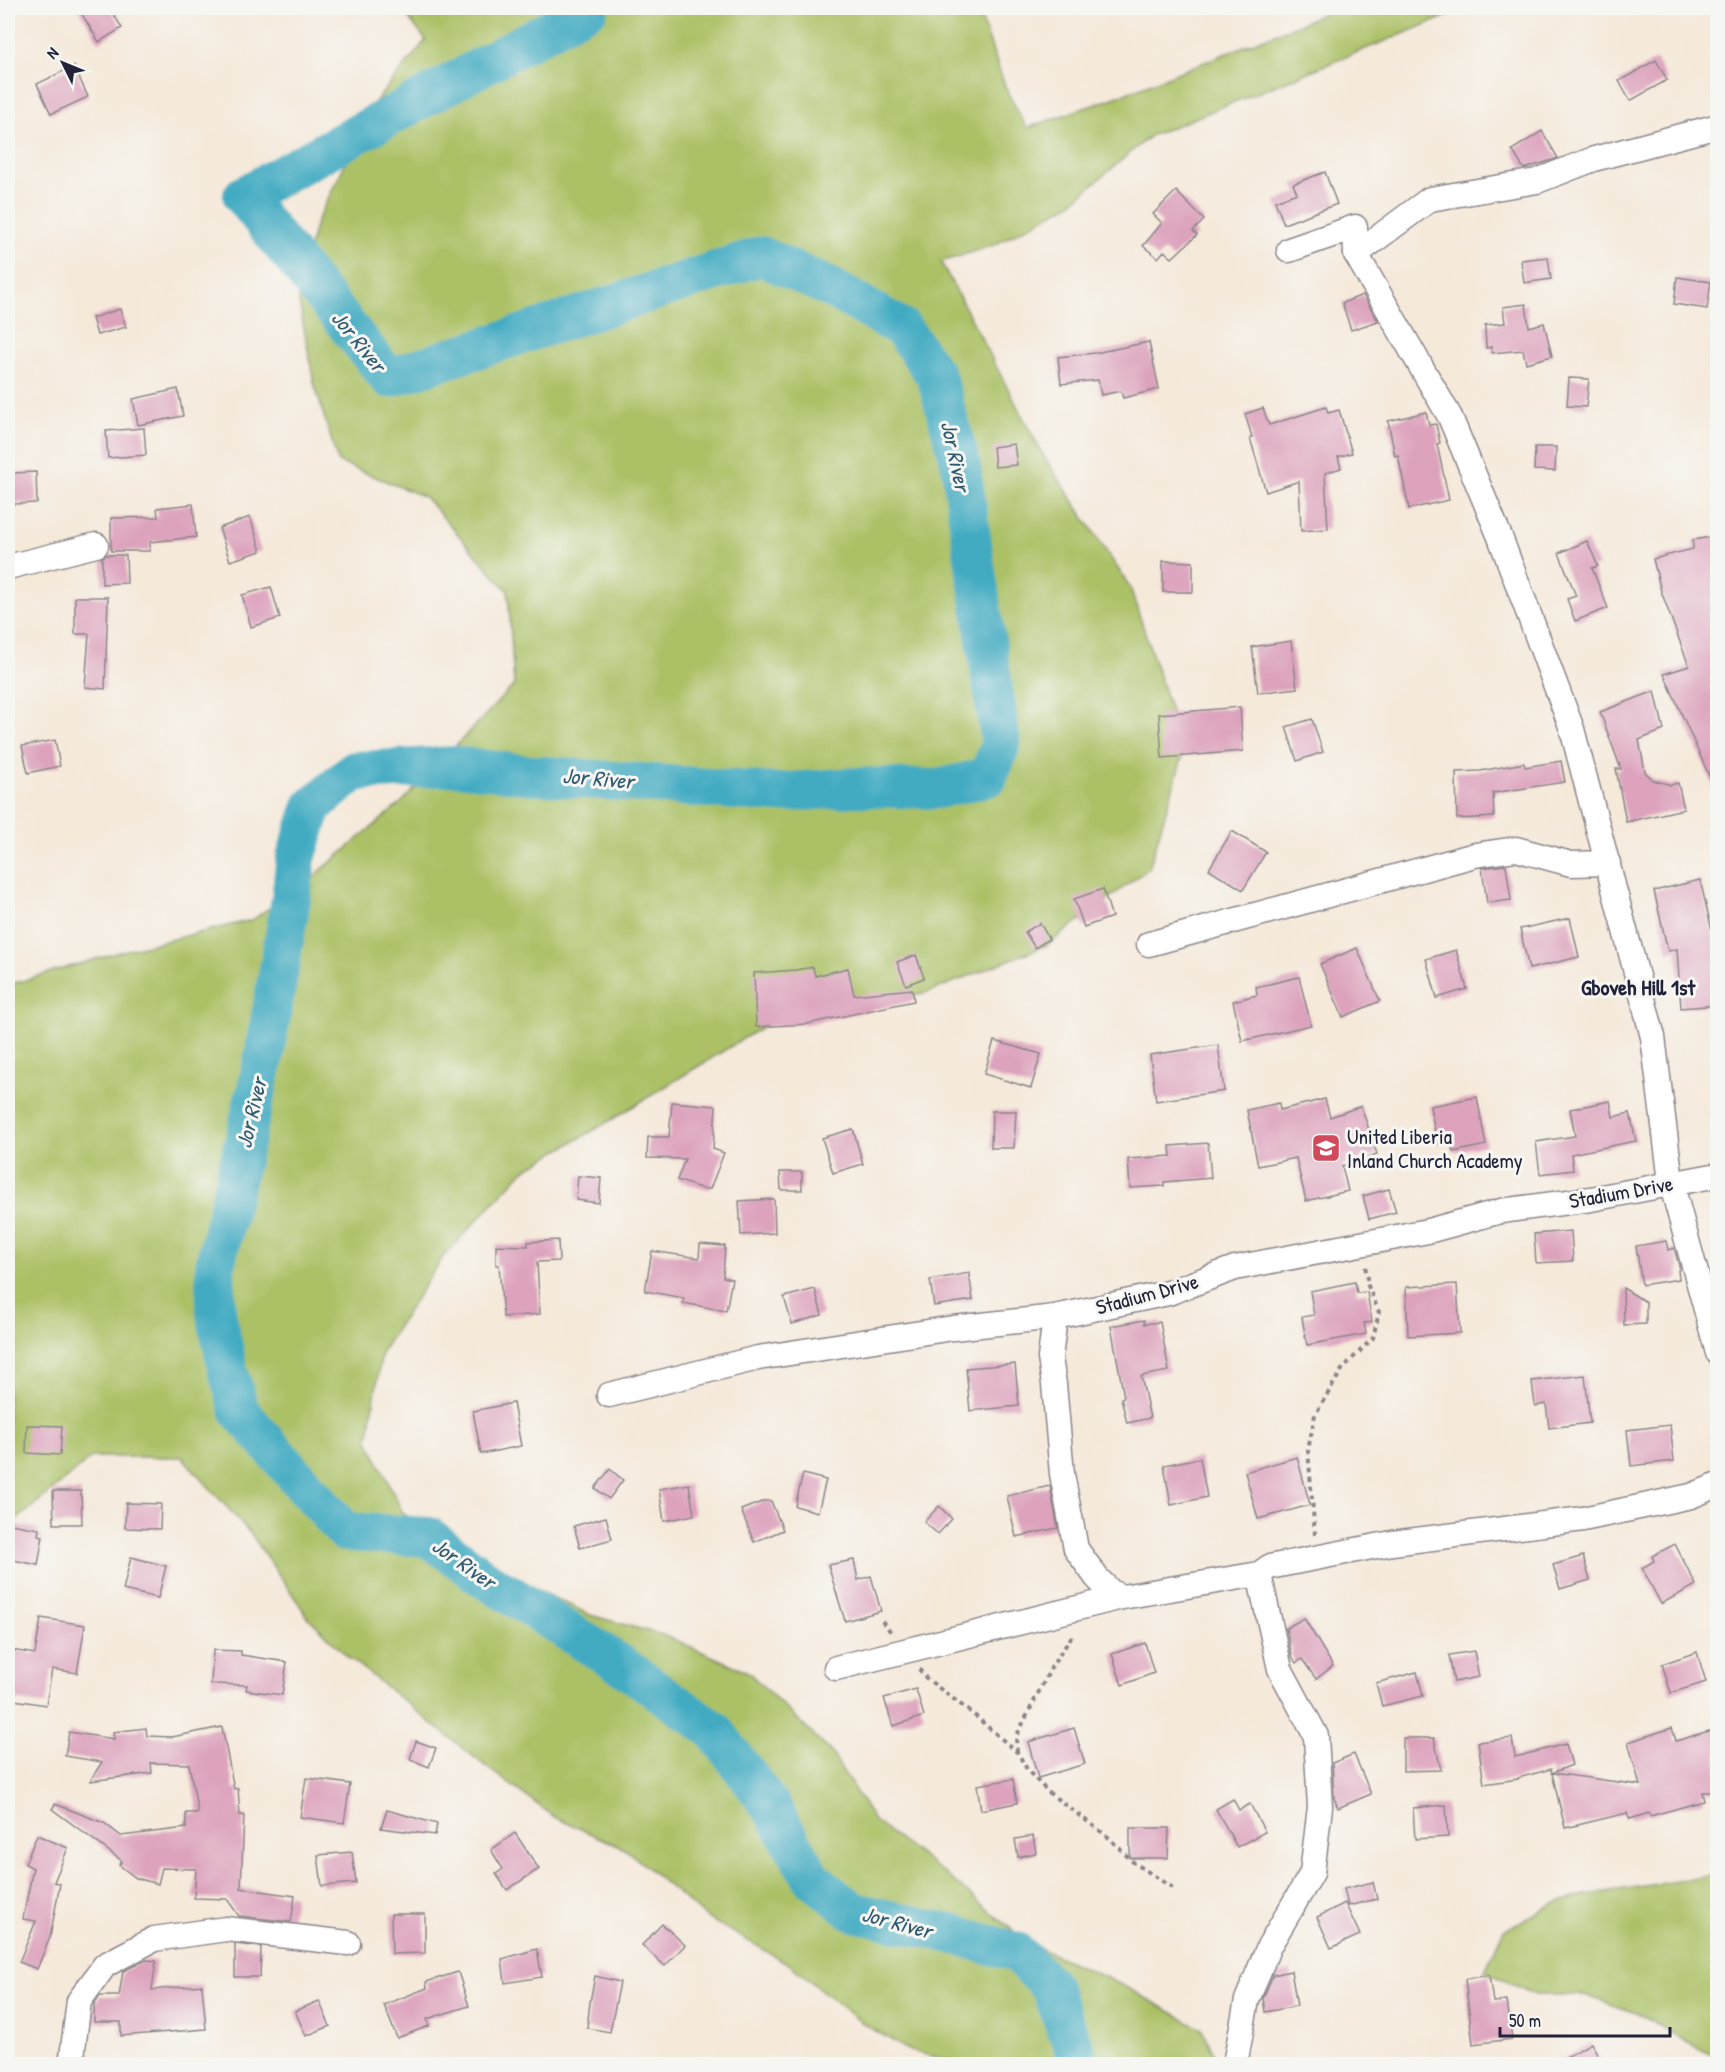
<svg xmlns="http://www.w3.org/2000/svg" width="1725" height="2072" viewBox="0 0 1725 2072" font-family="'Patrick Hand',sans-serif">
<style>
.green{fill:#acc166;stroke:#677250;stroke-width:1.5}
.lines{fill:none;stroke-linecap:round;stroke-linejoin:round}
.river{stroke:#43abc2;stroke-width:40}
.building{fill:#dda3bd}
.minor-casing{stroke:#8c868a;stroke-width:27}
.path{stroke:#8c868a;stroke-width:4;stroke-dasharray:4.5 4.5;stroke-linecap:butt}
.minor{stroke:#fff;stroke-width:24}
.labels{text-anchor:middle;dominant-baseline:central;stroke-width:6;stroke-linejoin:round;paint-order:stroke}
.poi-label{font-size:21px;fill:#22223b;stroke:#f6f6f2;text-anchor:start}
.street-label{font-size:21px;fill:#22223b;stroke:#f6f6f2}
.water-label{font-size:22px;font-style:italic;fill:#2f5971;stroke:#f6f6f2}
.neighbourhood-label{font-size:22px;font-weight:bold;fill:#22223b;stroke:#f6f6f2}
</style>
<rect width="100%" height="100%" fill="#f6f6f2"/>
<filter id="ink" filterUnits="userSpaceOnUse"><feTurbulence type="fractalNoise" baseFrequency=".0167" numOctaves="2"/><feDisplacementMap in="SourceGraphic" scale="12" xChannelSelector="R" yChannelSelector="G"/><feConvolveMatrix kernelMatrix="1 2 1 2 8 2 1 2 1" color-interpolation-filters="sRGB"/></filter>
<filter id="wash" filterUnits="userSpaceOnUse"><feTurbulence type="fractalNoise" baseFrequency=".008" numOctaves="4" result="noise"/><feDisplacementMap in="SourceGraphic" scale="24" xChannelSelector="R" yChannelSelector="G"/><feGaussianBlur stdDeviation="1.35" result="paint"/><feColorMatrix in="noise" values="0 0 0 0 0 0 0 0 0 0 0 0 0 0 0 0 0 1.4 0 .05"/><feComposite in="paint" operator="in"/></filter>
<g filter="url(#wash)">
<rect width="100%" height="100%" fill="#f5e9da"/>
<g class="green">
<path d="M400 8H973L981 17 1006 89 1027 128 1119 96 1300 24 1335 8H1467L1150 136 1070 204 994 245 941 262 1043 455 1130 587 1184 751 1149 868 1047 945 929 992 772 1021 606 1123 524 1170 443 1257 382 1351 368 1440 403 1513 461 1553 590 1615 666 1636 748 1672 831 1752 874 1821 945 1874 1028 1943 1120 1984 1201 2028 1220 2064H968L910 2051 862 2023 789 1964 707 1918 625 1849 556 1818 489 1769 347 1656 308 1617 251 1534 182 1457H92L8 1527V985L123 951 252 920 312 878 403 801 514 685 508 591 425 497 338 462 314 383 297 290 316 223 376 101 426 40Z"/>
<path d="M1717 1875V2057L1688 2043 1642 2015 1585 1995H1535L1485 1971 1503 1931 1553 1904 1585 1895Z"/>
</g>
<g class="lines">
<path class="river" d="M589 8 243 196 389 378 761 256 833 289 902 328 936 376 960 461 1001 744 988 777 937 789 855 787 777 793 532 775 456 766 355 771 313 806 296 857 291 899 263 1062 215 1265 216 1313 228 1371 240 1412 345 1532 429 1537 482 1577 620 1664 714 1730 771 1807 813 1879 854 1912 952 1934 1016 1952 1050 1986 1080 2064"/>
</g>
<g id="blocks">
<g class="building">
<path d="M78 8H110L122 28 99 42Z"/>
<path d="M1656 60 1667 80 1630 101 1619 81Z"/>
<path d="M74 66 88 97 51 114 37 84Z"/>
<path d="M1542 131 1558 158 1524 169 1512 150Z"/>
<path d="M1325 172 1337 204 1284 224 1275 201 1297 193 1293 184Z"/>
<path d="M1176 191 1204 220 1193 231 1197 235 1172 258 1164 251 1158 258 1143 246 1162 223 1153 214Z"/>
<path d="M1548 257 1551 279 1524 283 1521 260Z"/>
<path d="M1677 277 1711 282 1707 309 1674 304Z"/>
<path d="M1363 295 1378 321 1351 330 1342 303Z"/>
<path d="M1526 304 1529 327 1544 323 1552 356 1526 363 1523 350 1492 353 1491 347 1486 348 1485 325 1505 323 1503 307Z"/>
<path d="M120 309 126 327 97 335 92 318Z"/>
<path d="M1149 342 1159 389 1123 398 1121 391 1101 395 1098 380 1061 384 1058 357 1095 353Z"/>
<path d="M1569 378 1589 379 1586 407 1567 406Z"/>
<path d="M178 389 183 416 138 425 133 399Z"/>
<path d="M1326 407 1328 413 1339 410 1352 453 1338 457 1341 468 1325 473 1328 529 1301 531 1299 481 1266 492 1250 438 1252 437 1245 414 1263 408 1269 425Z"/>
<path d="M1426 412 1429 425 1436 424 1440 443 1437 444 1449 500 1409 509 1398 455 1395 456 1388 421Z"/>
<path d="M144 428 146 455 108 458 106 431Z"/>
<path d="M1014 444 1017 465 995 467 993 447Z"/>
<path d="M1535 447H1556L1555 471 1534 470Z"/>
<path d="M36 472 37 503 12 504 11 473Z"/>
<path d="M193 504 196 537 150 542V551H111V518L158 517 157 508Z"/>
<path d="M250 517 261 551 230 561 219 528Z"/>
<path d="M1718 536V796L1664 674 1689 666 1661 591 1653 559 1693 549V540Z"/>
<path d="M1587 541 1598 566 1592 568 1608 608 1575 621 1567 599 1576 596 1559 553Z"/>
<path d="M106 555H126L127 583 102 584V558Z"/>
<path d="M1163 561 1193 562V592H1163Z"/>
<path d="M271 587 280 618 251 627 242 595Z"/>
<path d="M75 597H108L105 689 85 687 89 634H75Z"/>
<path d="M1291 641 1297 688 1258 693 1252 647Z"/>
<path d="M1655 691 1664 730 1639 740 1645 772 1653 780 1671 785 1678 783 1684 809 1626 822 1616 769H1621L1600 712Z"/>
<path d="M1240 707 1243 751 1162 758 1159 714Z"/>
<path d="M1312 719 1323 752 1297 761 1286 727Z"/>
<path d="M55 740 60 766 28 773 22 746Z"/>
<path d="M1561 761 1565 782 1493 793 1494 817 1457 819 1456 772 1480 771 1524 763 1525 767Z"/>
<path d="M1232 831 1266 852 1243 890 1209 869Z"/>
<path d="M1506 865 1511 900 1487 903 1482 868Z"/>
<path d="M1700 880 1718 956V1005L1681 1008 1677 949 1668 951 1654 891Z"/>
<path d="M1103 889 1112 917 1084 927 1074 899Z"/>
<path d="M1570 918 1579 957 1529 969 1520 929Z"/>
<path d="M1040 923 1049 939 1035 948 1025 932Z"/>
<path d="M1357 948 1380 1001 1343 1017 1320 964Z"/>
<path d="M1456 950 1467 989 1437 998 1426 959Z"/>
<path d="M916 955 924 978 906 985 897 962Z"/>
<path d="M813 967 815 976 848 968 854 995 912 989 914 1001 807 1024 756 1027 754 973 796 970Z"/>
<path d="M1299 977 1311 1025 1242 1041 1233 1001 1257 995 1256 987Z"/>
<path d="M994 1041 1041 1054 1031 1088 984 1074Z"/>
<path d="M1218 1045 1224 1091 1156 1101 1150 1055Z"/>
<path d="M1477 1097 1486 1145 1453 1152 1451 1142 1437 1144 1430 1106Z"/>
<path d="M1325 1099 1330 1117 1361 1106 1377 1154 1342 1166 1348 1191 1306 1201 1296 1158 1258 1166 1247 1110 1279 1103 1280 1110Z"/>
<path d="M1610 1101 1613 1117 1630 1113 1636 1141 1571 1154 1573 1170 1540 1174 1536 1142 1575 1136 1570 1109Z"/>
<path d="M672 1102 716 1106 713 1149 724 1153 710 1189H703L677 1180 685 1159 647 1158 648 1137H669Z"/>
<path d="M992 1111H1016L1014 1148H991Z"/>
<path d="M853 1129 863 1164 833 1173 822 1138Z"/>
<path d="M1208 1143 1211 1178 1164 1182V1186L1130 1188 1128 1159 1171 1156 1170 1146Z"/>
<path d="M780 1172H802V1190H781Z"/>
<path d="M578 1176 601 1178 599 1203 576 1200Z"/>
<path d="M1389 1189 1396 1212 1369 1219 1363 1196Z"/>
<path d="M774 1199 775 1233 741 1235 739 1201Z"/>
<path d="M1571 1231 1573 1261 1536 1263 1534 1234Z"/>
<path d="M558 1240 559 1261 537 1262 540 1314 503 1317 499 1265H496V1245L528 1246V1242Z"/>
<path d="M1666 1241 1668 1250 1674 1248 1680 1269 1678 1270 1679 1279 1642 1285 1636 1246Z"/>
<path d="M700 1244 725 1246 723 1277 732 1279 726 1311 683 1303 684 1298 645 1291 652 1251 699 1258Z"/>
<path d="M969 1273 973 1300 934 1306 930 1280Z"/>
<path d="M1355 1282 1357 1293 1367 1292 1372 1322 1364 1323 1366 1334 1307 1345 1302 1317 1314 1315 1310 1291Z"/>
<path d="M1457 1284 1460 1333 1408 1336 1406 1287Z"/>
<path d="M1623 1288 1646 1302V1324L1624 1325Z"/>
<path d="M815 1289 822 1315 792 1324 784 1297Z"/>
<path d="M1144 1320V1324L1160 1322 1169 1371 1141 1376 1150 1418 1127 1423 1121 1398 1124 1397 1111 1326Z"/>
<path d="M1015 1364 1019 1406 970 1411 966 1368Z"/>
<path d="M1585 1375 1590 1423 1549 1428 1546 1404 1535 1406 1532 1381Z"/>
<path d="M513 1403 521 1446 481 1454 473 1411Z"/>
<path d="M27 1425 62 1426 60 1455 26 1453Z"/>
<path d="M1670 1425 1674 1461 1631 1466 1627 1430Z"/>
<path d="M1297 1457 1310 1505 1258 1519 1245 1472Z"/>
<path d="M1200 1458 1207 1497 1171 1505 1164 1465Z"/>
<path d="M610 1469 623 1480 609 1499 595 1488Z"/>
<path d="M803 1474 826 1480 818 1512 795 1506Z"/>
<path d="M689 1484 694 1515 664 1521 659 1489Z"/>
<path d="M1050 1486 1058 1528 1016 1537 1007 1496Z"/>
<path d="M53 1491H81L82 1524H54Z"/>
<path d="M764 1501H771L783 1530 754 1542 741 1510Z"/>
<path d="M126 1503 161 1504 160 1529 125 1528Z"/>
<path d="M939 1506 952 1519 938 1534 924 1522Z"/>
<path d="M606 1517 612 1539 580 1548 574 1526Z"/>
<path d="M11 1524 39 1529 38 1535 43 1536 38 1565 8 1559V1543Z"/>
<path d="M1675 1544 1696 1585 1661 1604 1642 1568 1654 1561 1652 1556Z"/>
<path d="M1583 1556 1590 1580 1560 1589 1553 1565Z"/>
<path d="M131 1557 166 1566 158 1598 123 1590Z"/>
<path d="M854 1560 858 1580 871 1576 881 1611 845 1621 828 1565Z"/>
<path d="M41 1618 85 1625 77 1673 52 1669 46 1705 8 1699V1679L12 1650 35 1654Z"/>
<path d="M1304 1618 1333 1666 1316 1679 1302 1659 1296 1663 1292 1656 1286 1628Z"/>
<path d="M1145 1643 1154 1673 1122 1685 1112 1654Z"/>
<path d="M213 1650 241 1651V1655L287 1662 282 1695 246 1690 247 1685 211 1684Z"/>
<path d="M1474 1651 1479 1677 1454 1682 1449 1655Z"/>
<path d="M1697 1652 1706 1682 1671 1693 1662 1664Z"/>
<path d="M1417 1672 1423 1696 1382 1706 1376 1683Z"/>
<path d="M916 1689 924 1716 893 1726 884 1698Z"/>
<path d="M222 1727 234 1789 238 1788 240 1815H244L241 1888 295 1896 291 1922 239 1916 227 1899 194 1898 196 1869 162 1868 158 1884 136 1878 119 1865 122 1861 52 1809 55 1804 104 1823 121 1836 186 1828V1813H198L189 1764 151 1763 152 1773 90 1781 102 1762 65 1756 69 1732 114 1739 113 1732 146 1728 147 1736 172 1737Z"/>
<path d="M1074 1728 1085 1764 1038 1778 1028 1742Z"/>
<path d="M1672 1728 1676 1741 1718 1728V1792H1702L1704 1801 1650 1816 1649 1813 1630 1819 1627 1813 1565 1828 1551 1769 1518 1778V1779L1484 1784 1478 1742 1512 1738 1515 1757 1566 1744 1572 1765 1552 1773 1640 1785 1628 1742Z"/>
<path d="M1403 1738H1434L1441 1770 1403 1771Z"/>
<path d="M416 1741 436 1748 429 1767 410 1759Z"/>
<path d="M1354 1754 1371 1794 1338 1808 1334 1798 1332 1763Z"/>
<path d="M306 1778 350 1784 344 1823 300 1817Z"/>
<path d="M1013 1779 1017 1803 981 1810 977 1785Z"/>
<path d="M1233 1799 1239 1810 1250 1804 1265 1832 1237 1847 1216 1809Z"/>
<path d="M1446 1805 1448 1837 1415 1839 1413 1808Z"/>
<path d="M387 1810 437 1824 435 1835 381 1828Z"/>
<path d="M1130 1828H1169L1168 1858H1130Z"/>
<path d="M515 1833 539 1869 507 1890 496 1874 503 1869 491 1850Z"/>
<path d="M37 1835 68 1848 54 1882 60 1884 50 1937 37 1969 19 1962 36 1921 23 1919 33 1868 25 1864Z"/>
<path d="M1033 1836 1036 1853 1018 1857 1015 1839Z"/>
<path d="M352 1852 356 1883 322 1886 318 1855Z"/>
<path d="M1373 1882 1377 1899 1348 1906 1344 1889Z"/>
<path d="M1345 1903 1360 1935 1331 1948 1317 1917Z"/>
<path d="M391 1914H425V1953L392 1954Z"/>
<path d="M662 1924 685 1945 665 1966 642 1945Z"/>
<path d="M235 1944 261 1947 260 1977H235Z"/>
<path d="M537 1949 542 1977 505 1983 502 1959Z"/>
<path d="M146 1960 156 1961 152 1990 202 1985 206 2029 121 2036V2022H94V2005L100 1996H119L123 1971Z"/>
<path d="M1291 1971 1297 2006 1265 2012 1263 1998 1273 1975Z"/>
<path d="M458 1972 469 2006 427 2019 429 2026 397 2038 384 2005 427 1988 426 1982Z"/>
<path d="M1489 1975 1493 2002 1507 2001 1512 2039 1473 2044 1465 1979Z"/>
<path d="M595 1976 620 1982 610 2032 587 2028 590 2002Z"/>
<path d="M319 2001 330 2026 306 2036 295 2011Z"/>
<path d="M1591 2043 1603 2064H1554Z"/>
</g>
</g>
</g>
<g filter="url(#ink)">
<use href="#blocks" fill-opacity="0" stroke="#8c868a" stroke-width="1.5"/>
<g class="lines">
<g class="minor-casing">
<g id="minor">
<path d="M1289 250 1355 227 1356 254 1430 199 1537 181 1594 159 1718 126"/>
<path d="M1356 254 1450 417 1500 537 1572 729 1653 1037 1671 1182 1718 1353"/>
<path d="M8 567 96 545"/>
<path d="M1149 944 1475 855 1516 849 1571 864 1608 863"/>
<path d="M1055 1317 1050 1358 1054 1384 1062 1474 1076 1549 1097 1578 1111 1592 1122 1597 1259 1574 1269 1567 1392 1543 1583 1519 1691 1496 1718 1485"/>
<path d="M609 1395 758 1358 953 1328 1055 1317 1168 1293 1235 1268 1428 1231 1501 1211 1591 1199 1718 1175"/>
<path d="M836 1668 1122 1597"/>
<path d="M70 2064 72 2057 79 2001 105 1965 154 1939 226 1929 348 1943"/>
<path d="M1235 2064 1247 2000 1269 1946 1312 1873 1320 1807 1316 1736 1280 1669 1259 1574"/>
</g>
</g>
<g class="path">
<path d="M1315 1535 1308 1450 1315 1415 1343 1368 1373 1338 1379 1312 1368 1286 1365 1264"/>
<path d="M882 1621 891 1632"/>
<path d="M919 1669 926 1678 973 1714 1018 1753 1028 1771 1048 1792 1107 1836 1133 1862 1176 1890"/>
<path d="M1017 1752 1016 1737 1052 1666 1074 1633"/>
</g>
<use href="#minor" class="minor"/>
</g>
</g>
<defs>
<g id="school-square" transform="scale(1.5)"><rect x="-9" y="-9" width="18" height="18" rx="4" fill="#d1495b" stroke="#f6f6f2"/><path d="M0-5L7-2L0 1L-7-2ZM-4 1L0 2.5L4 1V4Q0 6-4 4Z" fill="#fff"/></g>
</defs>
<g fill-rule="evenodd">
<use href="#school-square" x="1326" y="1148"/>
</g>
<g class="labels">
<g class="poi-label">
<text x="1347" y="1136">United Liberia<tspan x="1347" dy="24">Inland Church Academy</tspan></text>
</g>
<g class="street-label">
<text transform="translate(1621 1192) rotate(-10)">Stadium Drive</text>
<text transform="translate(1147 1294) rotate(-15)">Stadium Drive</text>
</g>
<g class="water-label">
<text transform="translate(359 341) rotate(51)">Jor River</text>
<text transform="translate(956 456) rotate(78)">Jor River</text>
<text transform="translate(598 778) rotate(5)">Jor River</text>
<text transform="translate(251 1113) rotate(-77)">Jor River</text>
<text transform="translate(464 1563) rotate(35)">Jor River</text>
<text transform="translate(897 1922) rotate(15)">Jor River</text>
</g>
<g class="neighbourhood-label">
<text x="1638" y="987">Gboveh Hill 1st</text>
</g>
</g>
<rect width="1725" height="2072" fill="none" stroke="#f6f6f2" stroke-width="30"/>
<g transform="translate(63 63) rotate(313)" stroke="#f6f6f2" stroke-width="4.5" paint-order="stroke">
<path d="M0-4.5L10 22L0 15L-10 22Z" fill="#22223b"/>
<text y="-9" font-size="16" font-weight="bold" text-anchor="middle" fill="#22223b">N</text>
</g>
<path d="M1500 2027v9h170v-9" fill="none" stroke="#22223b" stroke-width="3"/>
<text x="1509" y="2027" font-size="18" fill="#22223b" stroke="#f6f6f2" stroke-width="4.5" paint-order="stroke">50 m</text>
</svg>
